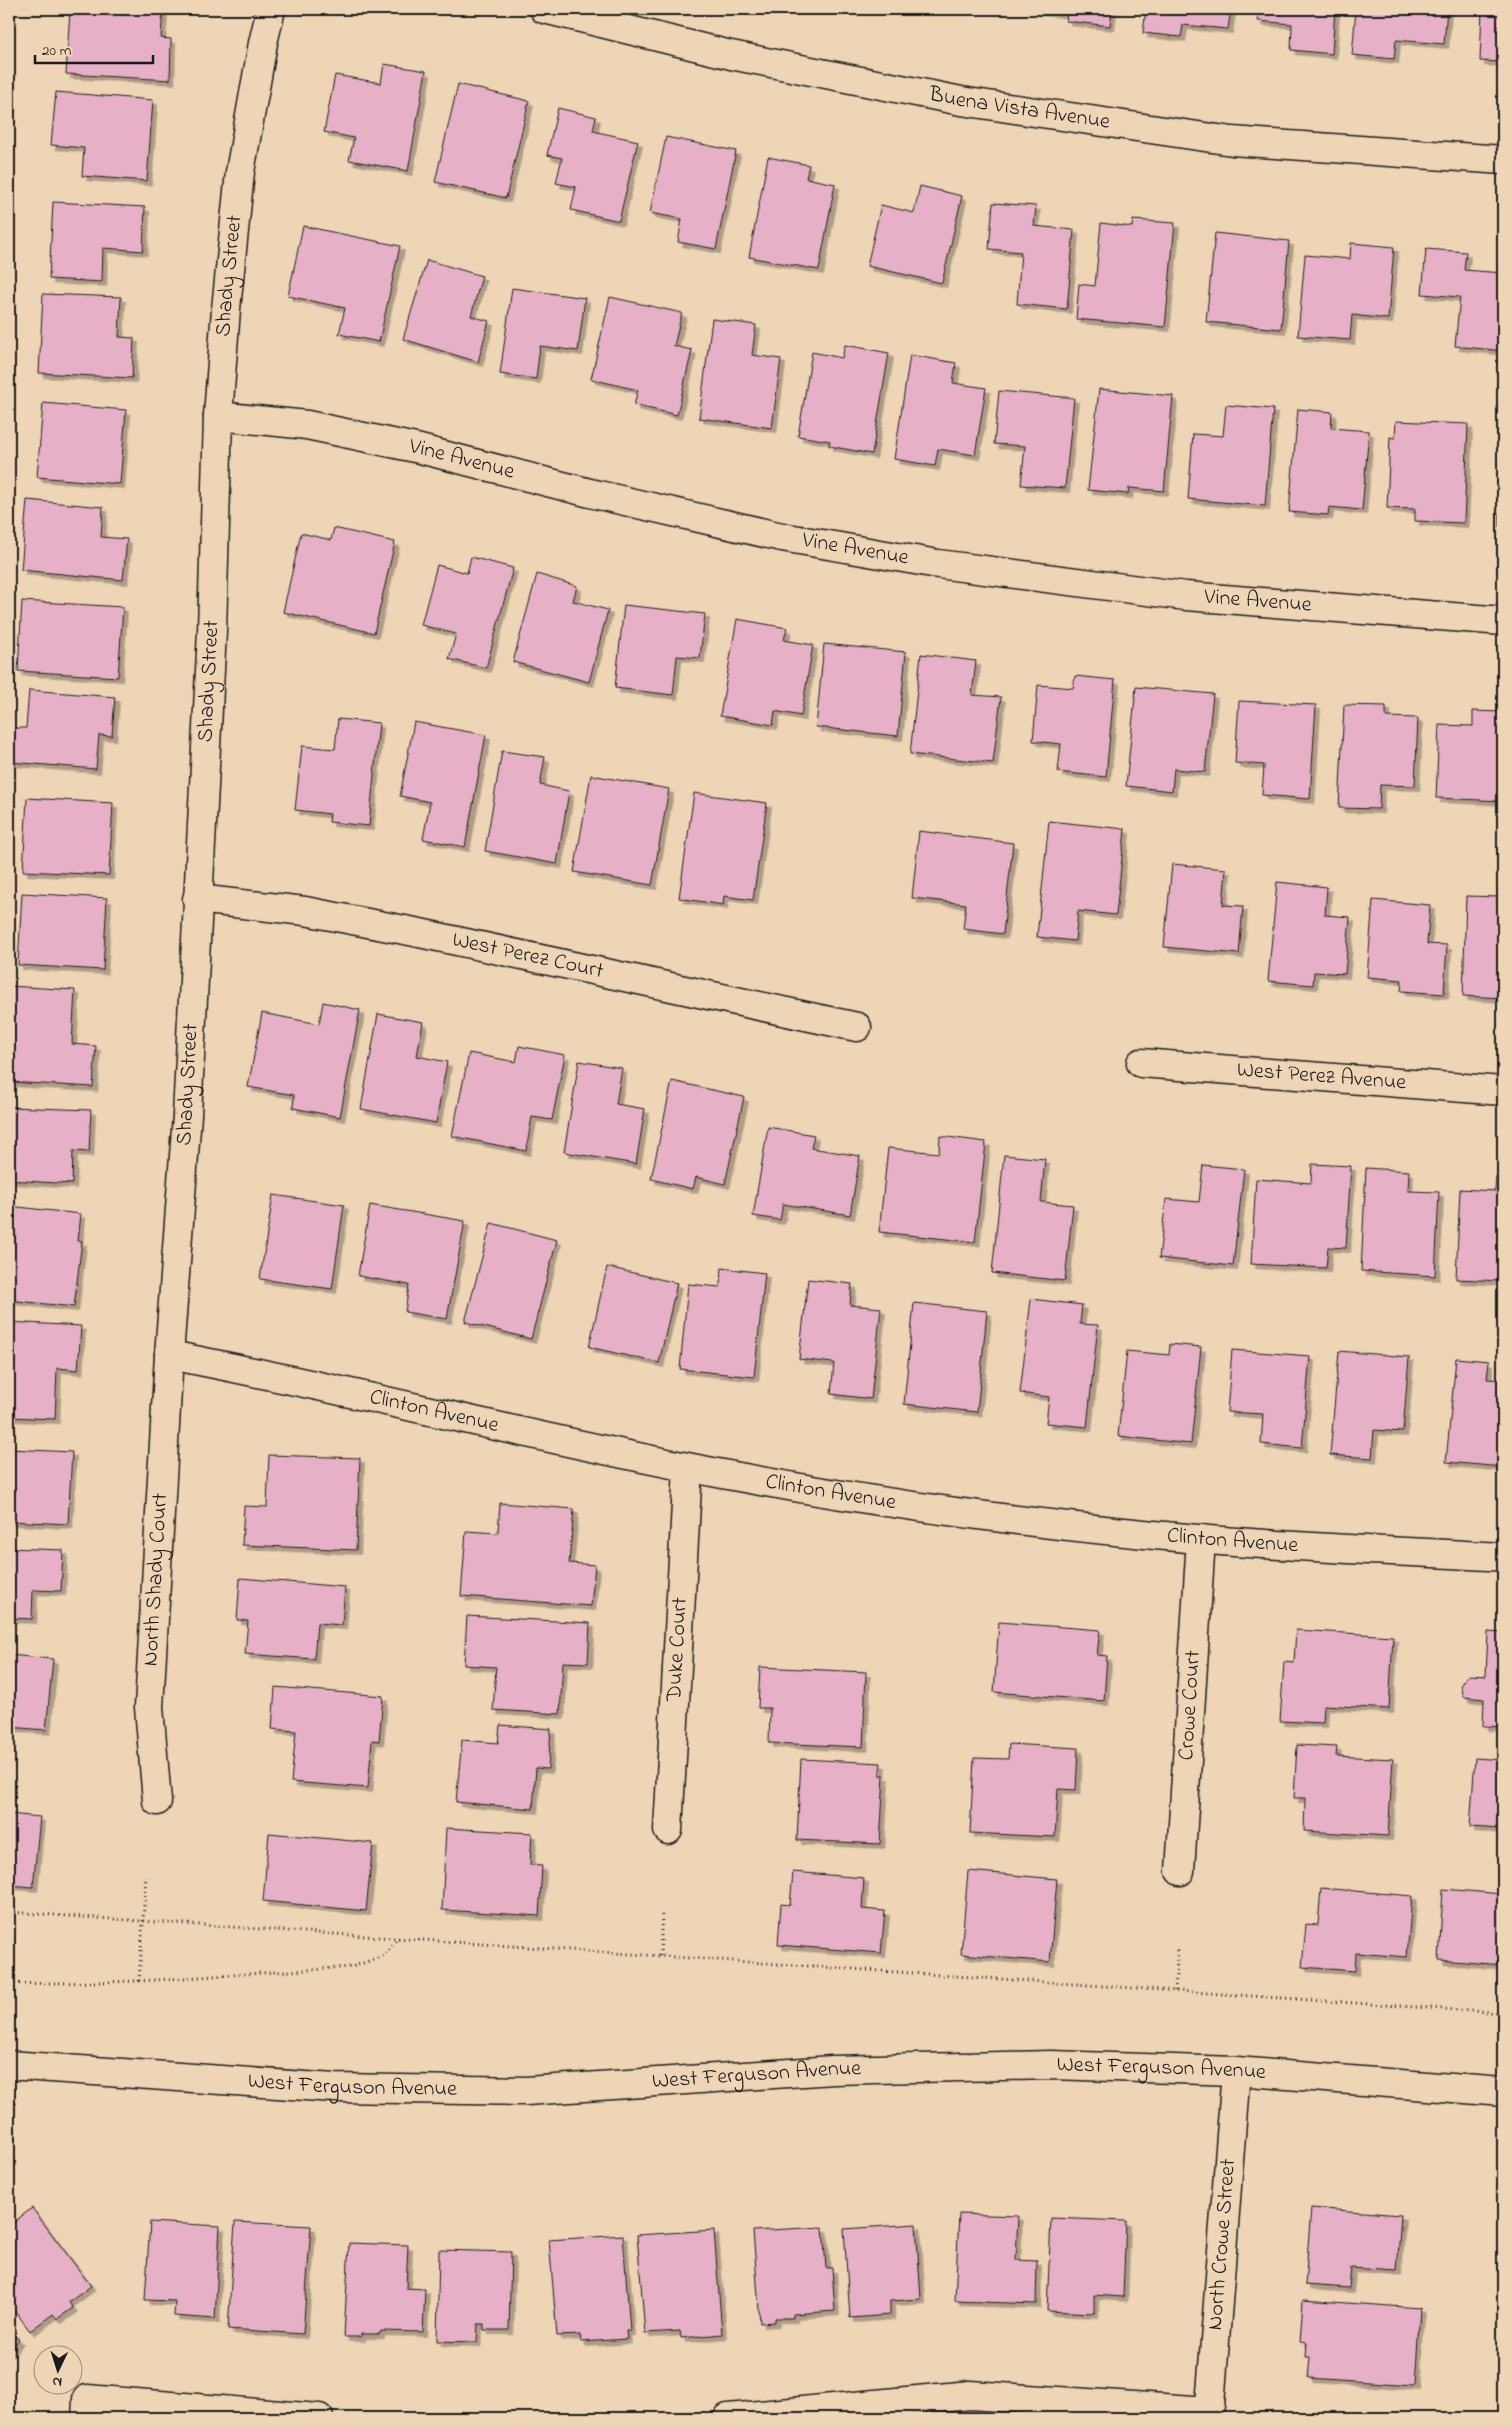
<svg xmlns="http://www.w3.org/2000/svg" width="1512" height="2427" viewBox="0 0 1512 2427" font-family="'Indie Flower',sans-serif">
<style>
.building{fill:#e6b0c7;stroke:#1c1c1c;filter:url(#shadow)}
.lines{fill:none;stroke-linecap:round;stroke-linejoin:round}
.minor-casing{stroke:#1c1c1c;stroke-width:31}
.path{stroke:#1c1c1c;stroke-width:3;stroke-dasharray:1 4;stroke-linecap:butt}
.minor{stroke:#eed5b6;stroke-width:28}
.labels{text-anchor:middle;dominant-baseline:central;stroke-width:4;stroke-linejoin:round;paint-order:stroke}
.street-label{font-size:22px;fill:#1c1c1c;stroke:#eed5b6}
</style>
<defs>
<filter id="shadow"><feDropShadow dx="4.5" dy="4.5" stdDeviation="0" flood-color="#0004"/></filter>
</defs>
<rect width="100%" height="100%" fill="#eed5b6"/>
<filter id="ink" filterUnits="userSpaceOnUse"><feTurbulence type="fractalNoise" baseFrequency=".02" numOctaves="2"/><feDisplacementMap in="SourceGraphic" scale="10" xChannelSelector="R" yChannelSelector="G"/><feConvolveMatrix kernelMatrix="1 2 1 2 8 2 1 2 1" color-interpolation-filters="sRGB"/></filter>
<g filter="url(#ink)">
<g class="building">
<path d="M70 9H163L161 38 171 39 170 80 66 74Z"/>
<path d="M1039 9H1112L1110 26 1066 21 1067 14 1039 11Z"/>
<path d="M1146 9H1231L1228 29 1183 25 1181 37 1143 33Z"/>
<path d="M1259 9H1335L1332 54 1291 50 1292 24 1258 21Z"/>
<path d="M1356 9H1447L1444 44 1396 40 1394 59 1352 55Z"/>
<path d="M1482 9H1503V62L1480 61Z"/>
<path d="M384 64 426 71 408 171 349 160 354 138 324 132 335 75 381 83Z"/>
<path d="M458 84 529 101 506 198 435 182Z"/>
<path d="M56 92 153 100 147 181 82 176 84 148 51 145Z"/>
<path d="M558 108 596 117 593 131 638 141 619 221 571 210 576 187 556 183 562 158 547 155Z"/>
<path d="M666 137 736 151 716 249 678 242 682 219 650 213Z"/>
<path d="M768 157 809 165 806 178 835 184 819 270 749 257Z"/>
<path d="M920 186 962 196 942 283 867 266 881 205 914 213Z"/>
<path d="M53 202 145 207 143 251 103 248 102 282 49 279Z"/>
<path d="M993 203 1036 206 1034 226 1074 230 1067 309 1017 304 1021 252 989 249Z"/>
<path d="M1133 220 1175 223 1165 327 1076 319 1079 284 1095 286 1101 223 1132 227Z"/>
<path d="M303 226 400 246 379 342 339 334 345 308 288 296Z"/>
<path d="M1215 233 1289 241 1281 329 1206 322Z"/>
<path d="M1351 243 1394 247 1388 319 1352 315 1350 340 1298 336 1305 255 1350 259Z"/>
<path d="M1426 249 1466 252 1464 270 1503 273V351L1455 346 1460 297 1422 294Z"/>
<path d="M427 260 482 276 471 316 489 321 478 362 403 339Z"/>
<path d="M512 288 585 298 578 351 540 346 536 379 500 374Z"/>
<path d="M43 294 121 297 119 337 134 338 132 378 39 373Z"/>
<path d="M610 297 682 313 674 346 692 350 677 415 634 405 638 390 591 379Z"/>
<path d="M712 319 756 325 752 355 781 359 772 428 699 418Z"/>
<path d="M845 345 889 353 872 454 829 446 830 441 798 436 812 352 842 358Z"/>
<path d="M910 355 956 363 953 383 986 388 975 455 938 449 935 466 894 459Z"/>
<path d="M1099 389 1173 396 1164 491 1129 488 1128 494 1088 490Z"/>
<path d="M999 391 1074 398 1065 488 1021 485 1025 446 994 444Z"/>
<path d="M43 403 126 410 120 484 37 477Z"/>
<path d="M1226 405 1273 409 1265 506 1188 499 1193 434 1223 436Z"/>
<path d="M1298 409 1332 412 1331 428 1369 431 1362 510 1329 507 1328 515 1289 512Z"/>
<path d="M1396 421 1468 424 1464 523 1415 521V509L1387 508 1390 437 1395 438Z"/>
<path d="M1499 440H1503V527H1500Z"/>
<path d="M27 500 103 507 101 537 127 539 123 580 21 570Z"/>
<path d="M334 528 395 542 374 633 283 612 301 533 331 540Z"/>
<path d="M471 557 513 568 486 668 449 659 456 634 421 625 437 565 467 573Z"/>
<path d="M537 574 577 586 573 601 608 610 589 682 513 662Z"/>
<path d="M22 601 123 607 118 677 18 671Z"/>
<path d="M624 605 705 614 700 658 677 656 673 695 615 688Z"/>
<path d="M737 619 787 628 784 640 813 645 801 716 775 711 773 725 720 716Z"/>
<path d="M824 644 906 652 898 736 816 727Z"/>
<path d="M921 654 976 661 972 695 1001 697 993 763 910 754Z"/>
<path d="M1075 676 1115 680 1106 777 1058 772 1061 744 1033 741 1038 685 1073 688Z"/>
<path d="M1136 687 1213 694 1205 772 1174 769 1172 791 1126 786Z"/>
<path d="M29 690 115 697 112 736 99 735 96 769 10 762 13 728H26Z"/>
<path d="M1239 701 1316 705 1310 799 1262 795 1264 765 1235 763Z"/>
<path d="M1344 705 1386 706V717L1418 718 1415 786 1380 785 1379 809 1339 808Z"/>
<path d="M1473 711 1503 712V801L1436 798 1439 725 1473 726Z"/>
<path d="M338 719 379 723 369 826 329 822 330 814 295 810 302 746 335 749Z"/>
<path d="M414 722 486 735 465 847 423 839 430 802 400 796Z"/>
<path d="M502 751 545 757 540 785 569 791 557 864 485 851Z"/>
<path d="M591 775 669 789 652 885 574 872Z"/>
<path d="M694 793 767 803 753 900 724 896 723 905 679 898Z"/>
<path d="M27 798 113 803 109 875 23 871Z"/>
<path d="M1049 821 1125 829 1116 915 1078 911 1075 941 1037 937Z"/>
<path d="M919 831 1013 843 1003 934 963 929 966 904 912 898Z"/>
<path d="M1172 864 1226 869 1223 905 1243 906 1239 954 1164 947Z"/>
<path d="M1277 882 1327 887 1325 915 1350 917 1345 974 1314 972 1313 985 1268 981Z"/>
<path d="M22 893 107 898 103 970 18 965Z"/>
<path d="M1466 896 1503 897V998L1463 996Z"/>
<path d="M1373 900 1430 905 1427 944 1447 945 1444 994 1401 991 1402 980 1367 977Z"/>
<path d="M9 986 75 990 72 1044 96 1046 93 1087 9 1082Z"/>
<path d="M323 1002 360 1010 340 1117 293 1108 294 1095 248 1087 262 1013 319 1024Z"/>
<path d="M378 1014 423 1022 417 1056 447 1062 436 1123 361 1109Z"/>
<path d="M519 1046 565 1055 552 1120 532 1117 526 1151 452 1136 469 1053 516 1062Z"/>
<path d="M579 1061 622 1068 616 1104 645 1109 636 1164 564 1152Z"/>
<path d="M672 1081 744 1097 725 1184 696 1177 693 1189 651 1179Z"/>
<path d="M9 1107 91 1110 89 1152 73 1151 72 1184 9 1180Z"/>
<path d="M768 1127 814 1135 811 1148 860 1156 850 1215 783 1204 780 1220 753 1216Z"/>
<path d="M940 1136 986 1142 975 1242 879 1232 888 1148 939 1153Z"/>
<path d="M1004 1155 1045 1159 1041 1202 1073 1205 1065 1281 992 1273Z"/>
<path d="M1312 1164 1351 1166 1346 1248 1328 1247 1326 1268 1251 1264 1256 1179 1311 1183Z"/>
<path d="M1203 1165 1244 1169 1233 1266 1159 1258 1166 1199 1199 1202Z"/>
<path d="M1366 1168 1409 1171 1408 1191 1439 1192 1435 1276 1361 1271Z"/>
<path d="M1496 1176H1503V1281L1456 1279 1460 1189 1495 1191Z"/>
<path d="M273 1195 344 1205 332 1289 260 1279Z"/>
<path d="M370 1205 465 1221 447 1319 405 1312 409 1285 358 1276Z"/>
<path d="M9 1206 81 1214 78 1241H82L74 1307 9 1300Z"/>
<path d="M491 1223 557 1240 531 1339 465 1322Z"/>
<path d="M607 1267 677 1283 659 1363 589 1347Z"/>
<path d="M722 1268 765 1273 754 1377 680 1369 688 1284 720 1287Z"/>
<path d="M808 1279 852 1284 850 1305 881 1308 871 1399 831 1394 834 1363 799 1359Z"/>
<path d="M1031 1299 1082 1305 1080 1324 1098 1325 1087 1427 1046 1423 1049 1397 1020 1393Z"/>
<path d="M914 1303 987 1311 977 1412 904 1404Z"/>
<path d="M9 1322 81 1326 78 1370 57 1368 55 1419 9 1417Z"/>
<path d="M1170 1344 1201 1347 1191 1444 1118 1436 1127 1351 1169 1355Z"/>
<path d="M1232 1350 1310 1356 1302 1448 1261 1444 1263 1414 1227 1412Z"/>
<path d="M1339 1351 1409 1357 1403 1432 1374 1430 1372 1458 1330 1455Z"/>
<path d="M1456 1358 1489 1361 1487 1379 1503 1380V1467L1446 1462Z"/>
<path d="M9 1449 72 1452 68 1524 9 1521Z"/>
<path d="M269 1455 360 1458 356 1550 242 1545 244 1506 267 1507Z"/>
<path d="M500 1503 574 1509 569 1563 595 1565 591 1606 461 1596 466 1531 498 1533Z"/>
<path d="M9 1548 63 1550 61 1591 33 1590 32 1619 9 1618Z"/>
<path d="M240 1578 345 1587 342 1625 317 1623 314 1659 245 1654 248 1621 237 1620Z"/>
<path d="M467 1616 590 1623 588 1663 563 1662 560 1714 493 1710 496 1667 464 1665Z"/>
<path d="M999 1622 1100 1630 1097 1655 1107 1656 1104 1701 994 1692Z"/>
<path d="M1296 1630 1393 1636 1389 1709 1324 1705 1323 1723 1280 1721 1284 1662 1294 1663Z"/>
<path d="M1488 1632 1503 1633V1727L1483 1726 1484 1699 1464 1697 1461 1686 1468 1675 1486 1676Z"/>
<path d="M9 1655 53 1659 46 1730 9 1727Z"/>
<path d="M760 1667 866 1672 863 1747 769 1743 770 1708H758Z"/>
<path d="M275 1687 383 1696 379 1741 372 1740 368 1788 291 1782 296 1731 272 1729Z"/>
<path d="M500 1725 551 1729 548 1769 536 1768 533 1809 456 1802 462 1740 498 1743Z"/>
<path d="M1009 1744 1078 1748 1076 1790 1058 1789 1055 1837 970 1833 974 1758 1008 1759Z"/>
<path d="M1297 1745 1337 1747 1336 1756 1393 1759 1388 1836 1304 1831 1305 1798H1294Z"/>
<path d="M1475 1758 1503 1760V1829L1470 1827Z"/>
<path d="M801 1759 881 1763 880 1775H884L880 1844 797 1840Z"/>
<path d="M9 1814 40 1817 33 1887 9 1885Z"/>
<path d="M446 1828 532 1833 530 1865 542 1866 539 1916 442 1910Z"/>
<path d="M269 1833 373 1843 366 1911 263 1901Z"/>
<path d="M968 1871 1057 1879 1050 1962 961 1954Z"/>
<path d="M793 1872 864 1878 862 1909 885 1911 881 1953 778 1945 781 1904 790 1905Z"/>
<path d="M1321 1888 1412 1896 1407 1957 1356 1953 1355 1971 1302 1967 1306 1924 1318 1925Z"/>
<path d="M1443 1889 1503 1894V1965L1439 1960Z"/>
<path d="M32 2208 91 2286 69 2302 73 2308 57 2319 53 2314 30 2331 9 2303V2226Z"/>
<path d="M1311 2208 1401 2215 1397 2271 1351 2268 1349 2288 1305 2285Z"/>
<path d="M959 2214 1018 2216 1016 2260 1037 2261 1036 2304 955 2301Z"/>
<path d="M1051 2218 1126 2221 1123 2297 1094 2295V2313L1047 2311Z"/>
<path d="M150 2222 220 2226 215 2319 174 2316 175 2301 145 2300Z"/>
<path d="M235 2222 311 2226 303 2334 228 2329Z"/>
<path d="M916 2224 921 2299 890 2301V2315L850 2318 844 2229Z"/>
<path d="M823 2227 826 2268H832L835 2311 793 2314V2318H775V2322L760 2323 753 2231Z"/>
<path d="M714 2230 722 2334 681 2338 680 2331 645 2333 637 2235Z"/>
<path d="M623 2235 630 2331H626L627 2339 581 2342 580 2335 557 2336 549 2240Z"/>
<path d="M349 2243 408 2245 406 2288 425 2289 423 2332 381 2331 380 2334H361V2337H344Z"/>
<path d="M439 2250 511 2252 509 2330H484V2324H478L477 2342 437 2341Z"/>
<path d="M1303 2300 1420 2308 1415 2385 1308 2378 1310 2357H1306L1307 2343 1300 2342Z"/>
<path d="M9 2332 19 2339 9 2353Z"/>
<path d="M1298 2416 1329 2418H1297Z"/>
</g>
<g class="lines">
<g class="minor-casing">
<g id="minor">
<path id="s1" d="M544 9 731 55 961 101 1232 141 1503 160"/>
<path id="s2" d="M218 416 307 425 420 449 590 493 782 537 938 564 1186 596 1503 621"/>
<path id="s3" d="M197 899 305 911 415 932 857 1027"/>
<path id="s4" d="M1141 1063 1503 1091"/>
<path id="s5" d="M169 1355C343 1388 514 1433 687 1467 856 1501 1027 1524 1198 1539 1299 1548 1402 1551 1503 1557"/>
<path id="s6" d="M157 1801 149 1707 169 1355 187 1115 212 631 218 416 226 309 240 172 263 43 271 9"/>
<path id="s7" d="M668 1830 688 1468"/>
<path id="s8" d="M1180 1871 1201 1539"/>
<path id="s9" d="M9 2065 334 2088 526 2091 833 2070 1051 2065 1236 2071 1503 2092"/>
<path d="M86 2418 87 2399 319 2418"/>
<path d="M728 2418 970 2395 1209 2411"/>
<path id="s10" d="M1209 2418 1236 2071"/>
</g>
</g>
<g class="path">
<path d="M9 1912 1503 2013"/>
<path d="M660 1956 662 1912"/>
<path d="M139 1981 146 1876"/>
<path d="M9 1984 139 1981 352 1967 383 1956 399 1938"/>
<path d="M1175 1991 1178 1946"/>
</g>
<use href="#minor" class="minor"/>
</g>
</g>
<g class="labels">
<g class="street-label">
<text stroke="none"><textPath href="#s1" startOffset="486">Buena Vista Avenue</textPath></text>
<text stroke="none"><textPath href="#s6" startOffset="1528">Shady Street</textPath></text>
<text stroke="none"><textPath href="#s2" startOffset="248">Vine Avenue</textPath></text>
<text stroke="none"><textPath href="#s2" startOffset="652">Vine Avenue</textPath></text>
<text stroke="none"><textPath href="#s2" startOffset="1058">Vine Avenue</textPath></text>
<text stroke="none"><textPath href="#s6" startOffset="1122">Shady Street</textPath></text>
<text stroke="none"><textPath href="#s3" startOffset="336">West Perez Court</textPath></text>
<text stroke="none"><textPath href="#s4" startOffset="181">West Perez Avenue</textPath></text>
<text stroke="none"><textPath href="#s6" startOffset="718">Shady Street</textPath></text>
<text stroke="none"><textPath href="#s5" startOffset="271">Clinton Avenue</textPath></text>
<text stroke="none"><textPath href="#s5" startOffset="676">Clinton Avenue</textPath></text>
<text stroke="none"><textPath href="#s5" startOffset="1081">Clinton Avenue</textPath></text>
<text stroke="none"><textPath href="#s6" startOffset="222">North Shady Court</textPath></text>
<text stroke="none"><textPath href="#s7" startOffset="181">Duke Court</textPath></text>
<text stroke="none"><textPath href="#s8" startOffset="166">Crowe Court</textPath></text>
<text stroke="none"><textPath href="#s9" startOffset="1154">West Ferguson Avenue</textPath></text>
<text stroke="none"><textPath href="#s9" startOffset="749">West Ferguson Avenue</textPath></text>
<text stroke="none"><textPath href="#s9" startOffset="344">West Ferguson Avenue</textPath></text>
<text stroke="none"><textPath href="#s10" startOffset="174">North Crowe Street</textPath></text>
</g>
</g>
<rect width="1512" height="2427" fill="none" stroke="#eed5b6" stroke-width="30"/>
<rect x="15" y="15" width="1482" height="2397" fill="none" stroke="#1c1c1c" stroke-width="2" filter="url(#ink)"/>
<g transform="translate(58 2370) rotate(184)"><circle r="24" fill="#eed5b6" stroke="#9a8b78"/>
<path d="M0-4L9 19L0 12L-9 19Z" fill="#1c1c1c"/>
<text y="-8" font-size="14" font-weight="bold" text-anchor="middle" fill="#1c1c1c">N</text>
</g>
<path d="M35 55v8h118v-8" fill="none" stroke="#1c1c1c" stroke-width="2.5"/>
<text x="42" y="55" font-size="15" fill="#1c1c1c" stroke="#eed5b6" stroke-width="4" paint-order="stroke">20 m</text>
</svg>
